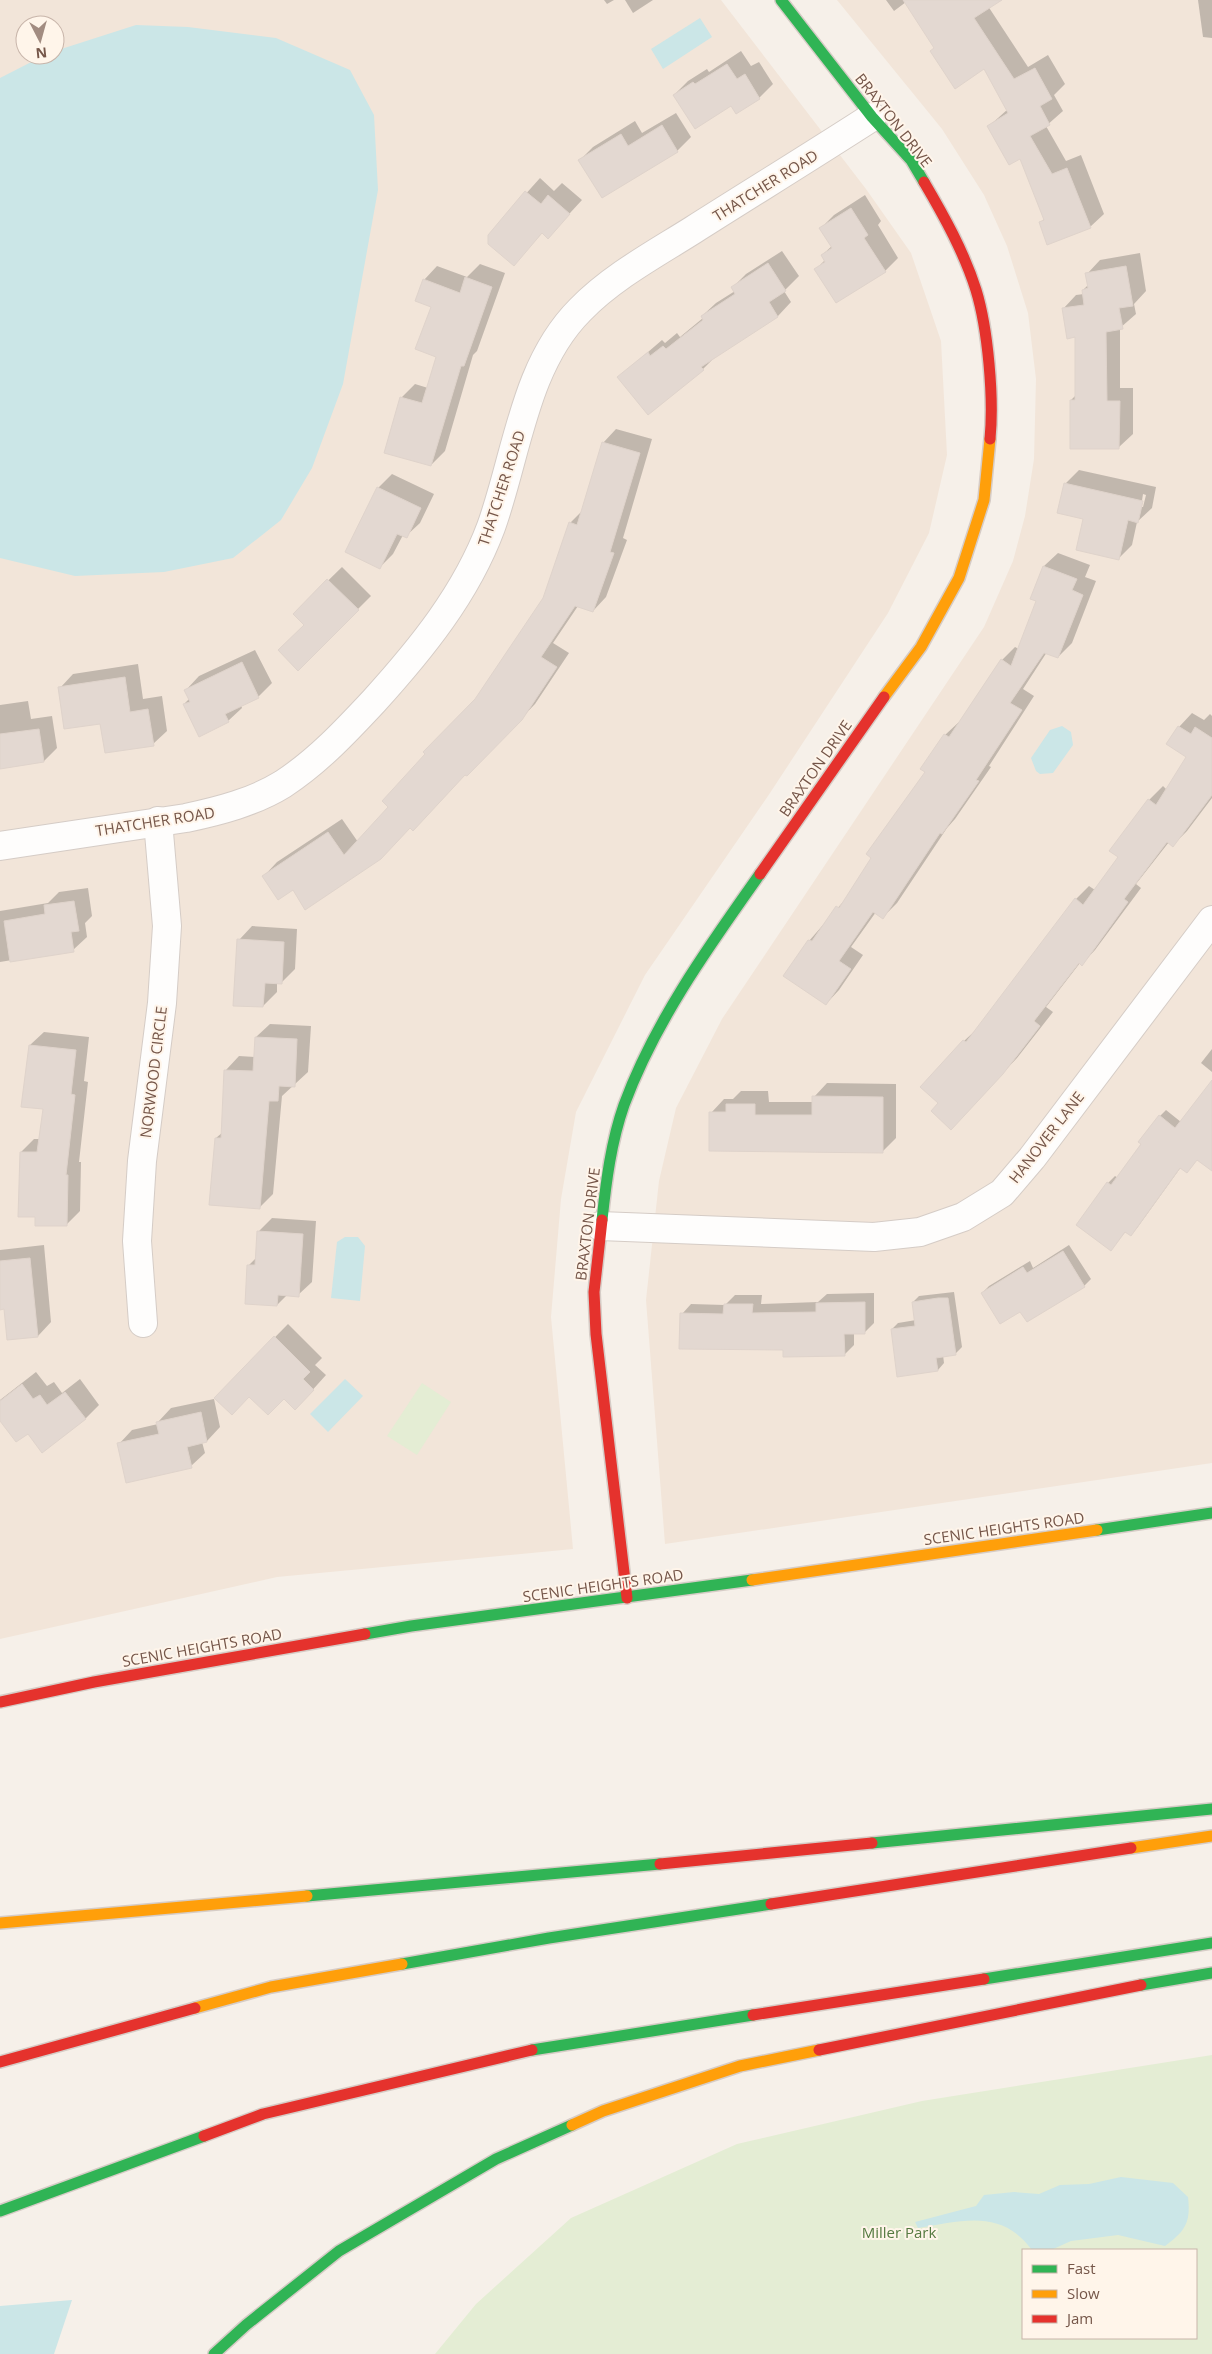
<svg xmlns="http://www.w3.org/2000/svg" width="1212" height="2354" viewBox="0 0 1212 2354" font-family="'Open Sans',sans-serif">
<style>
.residential{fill:#f2e5d9;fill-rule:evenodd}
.green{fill:#e4edd4;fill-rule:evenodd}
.water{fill:#cbe6e7}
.shadow{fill:#0003;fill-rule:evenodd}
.building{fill:#e3d8d1;stroke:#dfd3cb}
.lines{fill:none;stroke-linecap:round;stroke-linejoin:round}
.street-casing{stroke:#d5ccc6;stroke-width:30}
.fast-casing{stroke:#d6ccc6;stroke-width:14}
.slow-casing{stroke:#d6ccc6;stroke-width:14}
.jam-casing{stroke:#d6ccc6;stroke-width:14}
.street{stroke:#fefdfc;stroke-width:28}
.fast{stroke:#30b455;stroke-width:11}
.slow{stroke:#ff9f0a;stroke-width:11}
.jam{stroke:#e5322d;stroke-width:11}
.labels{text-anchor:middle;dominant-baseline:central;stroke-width:4;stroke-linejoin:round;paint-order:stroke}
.street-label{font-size:15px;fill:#755649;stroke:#fff5ea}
.park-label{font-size:15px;fill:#557a41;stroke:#fff5ea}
</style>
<rect width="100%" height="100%" fill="#f6f0e9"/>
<g class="residential">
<path d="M0 0H721L866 189 911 253 941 341 947 455 929 533 888 613 770 793 645 975 576 1112 561 1199 551 1317 573 1549 277 1577 0 1639ZM25 25H55V55H25Z"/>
<path d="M837 0H1212V1463L665 1544 646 1300 659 1181 676 1108 722 1019 984 627 1013 561 1025 516 1034 459 1036 379 1028 313 1007 246 984 195 942 129Z"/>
</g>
<g class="green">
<path d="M422 1383 451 1402 417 1455 387 1436Z"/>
<path d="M1212 2055V2354H435L476 2304 571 2218 737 2144 922 2101ZM1023 2250H1196V2338H1023Z"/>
</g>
<g class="water">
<path d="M700 18 712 37 663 69 651 49Z"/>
<path d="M136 25 188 27 276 38 350 70 374 115 378 190 343 384 312 468 281 520 233 558 164 572 75 576 0 558V78L45 55H55V51Z"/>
<path d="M1062 726 1071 732 1073 745 1053 773 1040 774 1036 771 1031 758 1050 730Z"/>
<path d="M345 1237H358L365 1246 360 1301 331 1298 337 1242Z"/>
<path d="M345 1379 363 1396 328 1432 310 1414Z"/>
<path d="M1121 2177 1173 2183 1188 2197C1191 2223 1185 2231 1165 2246L1118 2235 1071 2241 1051 2250H1032C1001 2208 962 2221 918 2228L915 2222 976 2206 984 2195 1014 2192 1039 2194 1060 2185 1089 2184Z"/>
<path d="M72 2300 54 2354H0V2306Z"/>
</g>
<g class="shadow">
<path d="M604 0H614L607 4Z"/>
<path d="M625 0H653L633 13Z"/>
<path d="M886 0H984L1028 67 1048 55 1065 84 1054 95 1063 111 1046 126 1066 161 1081 155 1104 214 1090 227 1040 223 1045 218 1021 157 988 127 1008 109 984 68 935 47 906 2 894 11Z"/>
<path d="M1198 0H1212V38L1203 37Z"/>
<path d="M741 51 751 66 759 62 773 84 759 98 737 112 732 105 674 95 688 81 707 69 709 72Z"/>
<path d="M676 113 691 137 677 151 602 197 580 160 593 147 635 121 642 133Z"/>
<path d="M540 178 554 191 562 183 582 200 548 237 543 232 513 264 489 235Z"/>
<path d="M865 195 881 221 878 225 898 258 885 271 816 269 825 260 822 255 832 246 821 228 834 215Z"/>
<path d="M782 251 799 276 784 291 791 302 778 316 716 356 703 369 619 377 662 340 665 343 677 333 680 337 703 318 702 316 716 303 735 291 733 287 746 274Z"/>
<path d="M1140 253 1146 291 1134 304 1136 314 1120 328V388H1133V434L1119 447 1071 400 1076 395V336L1063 309 1076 295 1084 294 1083 290 1089 284 1087 274 1100 260Z"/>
<path d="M480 264 505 273 477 351 473 355 445 451 431 465 401 398 415 384 428 388 438 356 432 306 424 280 437 266 467 277Z"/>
<path d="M616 429 652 439 623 538 627 540 606 597 593 611 578 606 553 643 569 653 535 704 467 775 465 773 410 827 294 888 264 876 277 862 342 819 358 842 389 807 476 699 544 598 570 523 583 510 603 443Z"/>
<path d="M1079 470 1156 487 1152 508 1137 522 1132 545 1119 558 1085 518 1065 484ZM1143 494 1146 495 1143 507H1141Z"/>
<path d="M392 474 434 494 420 523 406 536 403 535 393 554 380 567 347 551 378 488Z"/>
<path d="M1058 553 1090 565 1085 577 1096 581 1072 643 1058 657 1047 652 1023 689 1034 696 989 766 991 767 955 819 947 828 897 903 883 917 876 912 851 947 863 955 839 990 826 1004 809 941 849 895 927 772 945 735 959 722 960 723 1002 660 1015 647 1019 649 1038 601 1032 598 1044 566Z"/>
<path d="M342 567 371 596 298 669 305 625 294 614Z"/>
<path d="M255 650 272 683 258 697 241 705 242 708 228 721 184 704 190 698 186 690 199 676Z"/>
<path d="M138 664 143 699 162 696 167 731 153 744 60 688 73 674Z"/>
<path d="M28 701 31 719 52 716 57 748 44 761 0 768V705Z"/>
<path d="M1192 713 1204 720 1210 714 1212 716V798L1187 831 1173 845 1169 842 1136 884 1141 888 1095 950 1082 964 1080 963 1046 1007 1053 1012 1017 1058 964 1114 939 1103 964 1041 978 1028 1076 899 1089 886 1095 890 1120 857 1111 851 1149 800 1163 786 1167 790 1188 756 1179 727Z"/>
<path d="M88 888 92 916 85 923 87 937 73 950 0 962V911L48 903 59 892Z"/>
<path d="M252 926 297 929 295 969 281 983H277V992L263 1006 239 940Z"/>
<path d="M270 1024 311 1026 308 1072 282 1096 273 1194 259 1208 216 1138 223 1132 226 1070 239 1056 255 1057 256 1037Z"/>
<path d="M44 1032 89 1037 84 1081 88 1082 79 1162H81L80 1211 66 1225 36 1216 21 1152 34 1139H40L44 1108 30 1045Z"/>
<path d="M1212 1049V1072L1201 1063Z"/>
<path d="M1212 1082V1159H1198L1181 1167 1137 1228 1131 1235 1126 1231 1111 1249 1077 1225 1108 1183 1115 1176 1118 1178 1160 1116 1166 1110 1181 1122Z"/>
<path d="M827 1083 896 1084V1138L882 1152 711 1113 724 1099H733L741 1091H768L769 1102H814V1097Z"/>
<path d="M272 1218 316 1221 312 1282 298 1295H287L277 1305 249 1265 257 1257 258 1232Z"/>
<path d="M44 1245 51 1322 38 1336 5 1308 0 1309V1250Z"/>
<path d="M1069 1245 1091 1279 1084 1286 1028 1321 1021 1310 982 1293 989 1286 1030 1261 1033 1268Z"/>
<path d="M954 1292 962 1347 956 1353 943 1355 944 1363 938 1370 892 1329 898 1323 916 1320 913 1302 919 1296Z"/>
<path d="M874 1293V1323L865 1332 854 1333V1345L844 1355 784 1349 682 1314 691 1304 725 1305 735 1295H762L761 1304 818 1302 827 1294Z"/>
<path d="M288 1324 322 1358 315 1365 326 1375 308 1395 284 1397 249 1395 215 1398Z"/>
<path d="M36 1372 47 1386 54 1382 62 1393 80 1379 99 1405 86 1418 42 1451 28 1432 0 1419V1400Z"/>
<path d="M214 1399 220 1427 207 1441 202 1442 205 1453 191 1466 119 1444 132 1430 158 1424V1422L171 1408Z"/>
</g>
<g class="building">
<path d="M903 0H1002L974 18 1014 79 1035 68 1052 99 1040 106 1050 125 1030 136 1052 174 1067 168 1091 228 1047 245 1039 222 1044 220 1020 159 1009 165 987 126 1008 113 984 69 955 89 930 51 934 48Z"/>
<path d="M727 64 737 79 745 74 760 99 736 114 731 106 695 129 673 95 693 82 695 84Z"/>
<path d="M662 125 678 152 602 198 578 160 621 134 628 146Z"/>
<path d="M525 191 541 204 548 195 570 214 548 239 542 233 514 266 488 244V235Z"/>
<path d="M851 208 868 235 864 238 886 272 836 303 814 269 825 262 821 255 832 248 819 228Z"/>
<path d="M768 263 786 291 769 302 778 317 701 367 704 370 648 415 617 377 648 352 650 356 663 346 666 349 703 320 701 316 735 294 731 287Z"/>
<path d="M1126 266 1133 306 1119 308 1123 329 1106 332 1107 401H1120L1119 449H1070V400H1075V337L1067 339 1062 308 1084 305 1082 290 1088 288 1085 273Z"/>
<path d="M465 277 492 287 464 366H461L431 466 384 453 400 397 422 403 436 357 415 349 431 307 415 301 423 279 460 293Z"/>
<path d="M602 442 640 453 610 552 614 553 593 612 575 606 541 657 557 667 522 720 467 776 465 775 413 831 410 828 381 859 305 910 293 890 278 900 262 876 328 832 344 855 388 807 382 801 425 754 423 752 475 699 543 598 569 522 577 525Z"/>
<path d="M1064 483 1143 501 1138 523 1128 520 1119 560 1076 550 1083 519 1057 513Z"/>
<path d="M377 487 421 508 407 538 397 534 380 569 345 552Z"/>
<path d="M1043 566 1077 579 1072 590 1083 595 1058 658 1044 653 1010 703 1022 710 976 780 979 781 942 834 940 833 883 919 873 912 839 961 851 969 826 1005 783 976 808 940 812 941 836 906 839 908 871 858 866 854 925 772 920 769 944 734 949 737 1001 659 1011 666 1036 601 1030 599Z"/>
<path d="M327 579 359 610 298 671 278 650 304 625 293 614Z"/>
<path d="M242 662 259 698 225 714 229 722 199 737 183 704 190 702 184 690Z"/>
<path d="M125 677 130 712 148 709 154 746 105 753 100 724 64 729 58 687Z"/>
<path d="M1178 726 1191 734 1195 727 1212 738V795L1173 847 1167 842 1124 899 1128 902 1082 966 1079 963 1034 1021 1040 1026 1003 1074 951 1130 931 1111 938 1103 920 1087 963 1040 966 1042 1075 898 1083 905 1118 857 1109 851 1148 799 1156 805 1186 757 1166 744Z"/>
<path d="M39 729 44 762 0 769V734Z"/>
<path d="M74 901 79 931 71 932 74 952 10 962 4 921 45 914 44 905Z"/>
<path d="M237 939 284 942 282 984 265 983 263 1007 233 1006Z"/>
<path d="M255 1037 297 1039 295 1087 279 1086 278 1101H269L260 1209 209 1205 215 1138H221L224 1070 253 1071Z"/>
<path d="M29 1045 76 1050 71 1094 75 1095 66 1175H68L67 1226H35V1217H18L20 1152H37L43 1109 21 1107Z"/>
<path d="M1212 1080V1171L1197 1160 1187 1173 1180 1168 1131 1236 1125 1232 1111 1251 1076 1225 1107 1182 1111 1185 1141 1144 1138 1142 1159 1115 1175 1128Z"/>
<path d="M812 1096 883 1097V1153L709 1151V1112H726V1104H755V1115H812Z"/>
<path d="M257 1231 303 1234 299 1297 278 1295 277 1306 245 1304 247 1265H255Z"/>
<path d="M1063 1251 1085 1287 1027 1322 1020 1312 1000 1324 981 1293 1023 1267 1027 1273Z"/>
<path d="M30 1258 38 1337 7 1340 4 1309 0 1310V1261Z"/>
<path d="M938 1298H948L956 1355 936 1358 938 1371 897 1377 891 1329 915 1326 912 1302Z"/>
<path d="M865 1302V1334H844L845 1356 783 1357V1350L679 1349 680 1313 723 1314 724 1304H753L752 1313 816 1312V1303Z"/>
<path d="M274 1336 310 1372 303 1379 314 1390 295 1410 284 1399 268 1415 249 1397 232 1415 214 1398Z"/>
<path d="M22 1384 33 1399 40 1395 47 1405 65 1392 86 1419 42 1453 28 1434 16 1442 0 1421V1401Z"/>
<path d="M201 1412 207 1442 187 1447 192 1468 126 1483 117 1443 159 1434 156 1422Z"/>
</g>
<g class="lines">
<g class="street-casing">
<g id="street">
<path d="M0 846 186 818C219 811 254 802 283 784 318 761 346 731 374 701 421 649 466 594 491 527 517 455 524 366 580 310 612 277 655 254 693 230 753 192 813 155 872 117"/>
<path d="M600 1226 874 1237 920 1232 963 1217 1002 1193 1032 1158 1212 920"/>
<path d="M143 1323 137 1241 142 1161 162 1003 167 926 158 821"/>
</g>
</g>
<g class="fast-casing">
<g id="fast">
<path d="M781 0 872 117 911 160 924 182"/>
<path d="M602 1220C606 1182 611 1142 624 1105 655 1021 709 946 760 874"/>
<path d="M1097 1530 1212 1513"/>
<path d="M365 1634 411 1626 752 1580"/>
<path d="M872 1843 1212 1809"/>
<path d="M307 1896 660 1864"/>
<path d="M402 1964 549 1938 771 1904"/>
<path d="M984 1979 1212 1943"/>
<path d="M1141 1985 1212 1973"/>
<path d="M532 2050 753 2015"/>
<path d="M0 2211 204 2136"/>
<path d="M214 2354 246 2325 339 2251 496 2159 572 2125"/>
</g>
</g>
<g class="slow-casing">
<g id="slow">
<path d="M884 697 921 647 959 578 984 500 990 439"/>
<path d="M752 1580 1097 1530"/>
<path d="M1131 1848 1212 1836"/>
<path d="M0 1923 307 1896"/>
<path d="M195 2008 271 1987 402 1964"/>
<path d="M572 2125 603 2111 740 2066 819 2050"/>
</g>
</g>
<g class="jam-casing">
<g id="jam">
<path d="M924 182C944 216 964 252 976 290 988 329 994 398 990 439"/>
<path d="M760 874 884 697"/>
<path d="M602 1220 594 1292 596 1334 627 1598"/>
<path d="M0 1702 94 1682 365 1634"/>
<path d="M660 1864 872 1843"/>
<path d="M771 1904 1131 1848"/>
<path d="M753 2015 984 1979"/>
<path d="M819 2050 1141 1985"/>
<path d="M0 2062 195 2008"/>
<path d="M204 2136 263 2114 532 2050"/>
</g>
</g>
<use href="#street" class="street"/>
<use href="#fast" class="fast"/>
<use href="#slow" class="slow"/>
<use href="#jam" class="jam"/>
</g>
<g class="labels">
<g class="street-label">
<text transform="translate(894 120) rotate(52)">BRAXTON DRIVE</text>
<text transform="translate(765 185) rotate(-32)">THATCHER ROAD</text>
<text transform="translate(501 488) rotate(-72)">THATCHER ROAD</text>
<text transform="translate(815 768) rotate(-55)">BRAXTON DRIVE</text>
<text transform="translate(155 821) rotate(-9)">THATCHER ROAD</text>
<text transform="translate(153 1072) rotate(-83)">NORWOOD CIRCLE</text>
<text transform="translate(1046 1137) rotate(-52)">HANOVER LANE</text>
<text transform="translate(587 1224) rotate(-83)">BRAXTON DRIVE</text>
<text transform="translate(1004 1528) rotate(-8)">SCENIC HEIGHTS ROAD</text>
<text transform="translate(603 1585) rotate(-8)">SCENIC HEIGHTS ROAD</text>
<text transform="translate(202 1647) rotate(-10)">SCENIC HEIGHTS ROAD</text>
</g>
<g class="park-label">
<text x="899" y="2232">Miller Park</text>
</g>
</g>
<rect x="1022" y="2249" width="175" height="90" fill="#fff5ea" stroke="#c8b5aa"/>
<rect x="1032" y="2265" width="25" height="8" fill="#30b455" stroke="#c8b5aa"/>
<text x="1067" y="2274" font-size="15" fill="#755649">Fast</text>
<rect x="1032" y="2290" width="25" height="8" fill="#ff9f0a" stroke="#c8b5aa"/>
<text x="1067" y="2299" font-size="15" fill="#755649">Slow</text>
<rect x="1032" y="2315" width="25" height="8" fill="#e5322d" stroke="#c8b5aa"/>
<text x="1067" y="2324" font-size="15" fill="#755649">Jam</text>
<g transform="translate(40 40) rotate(174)"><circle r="24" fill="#fff5ea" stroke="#c8b5aa"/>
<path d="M0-4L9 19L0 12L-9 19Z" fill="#a28c81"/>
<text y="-8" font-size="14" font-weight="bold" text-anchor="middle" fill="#755649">N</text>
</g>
</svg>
